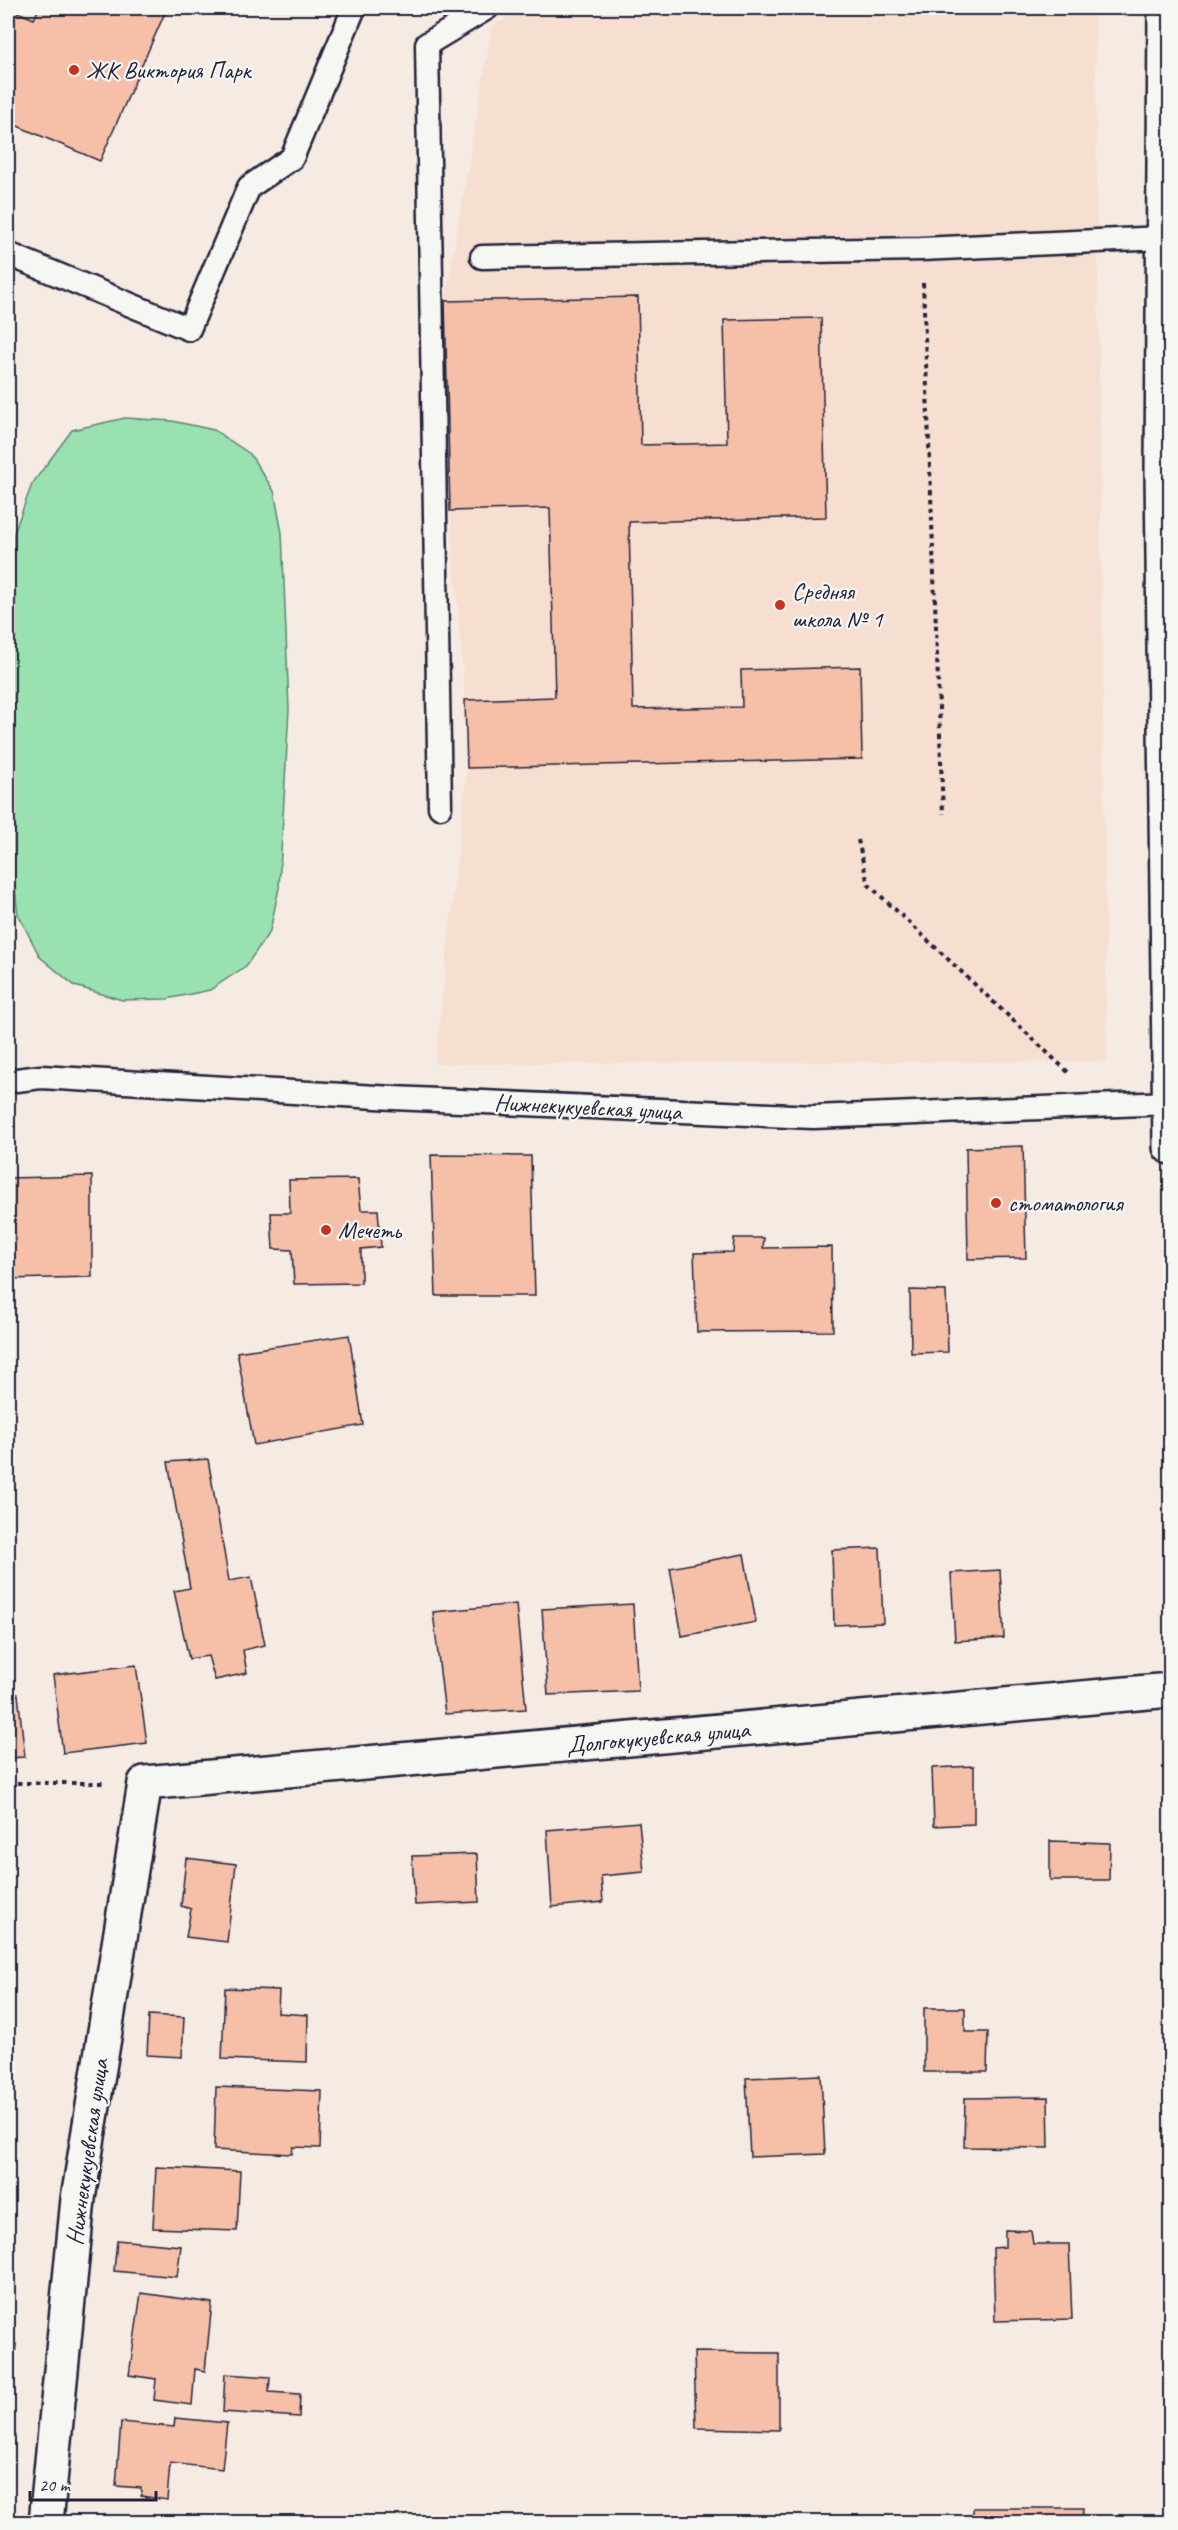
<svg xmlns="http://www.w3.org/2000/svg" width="1178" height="2530" viewBox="0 0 1178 2530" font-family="Caveat,sans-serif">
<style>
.built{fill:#f6ded1}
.green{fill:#99e1b0;stroke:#5e8276;stroke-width:1.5}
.building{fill:#f5bfa8;stroke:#22223b;stroke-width:1.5}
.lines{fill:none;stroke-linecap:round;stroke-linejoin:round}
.service-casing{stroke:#22223b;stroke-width:27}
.minor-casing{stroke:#22223b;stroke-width:38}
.secondary-casing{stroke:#22223b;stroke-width:38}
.path{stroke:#22223b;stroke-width:4;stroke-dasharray:4.5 4.5;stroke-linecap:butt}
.service{stroke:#f6f6f2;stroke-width:22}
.minor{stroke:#f6f6f2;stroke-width:33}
.secondary{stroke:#f6f6f2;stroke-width:33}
.poi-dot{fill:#c8321e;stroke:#f6f6f2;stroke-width:2}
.labels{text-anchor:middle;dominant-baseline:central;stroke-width:4.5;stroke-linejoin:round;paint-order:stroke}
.poi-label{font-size:24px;fill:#22223b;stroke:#f6f6f2;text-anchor:start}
.street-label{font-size:24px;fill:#22223b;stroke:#f6f6f2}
</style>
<rect width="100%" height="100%" fill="#f6ebe3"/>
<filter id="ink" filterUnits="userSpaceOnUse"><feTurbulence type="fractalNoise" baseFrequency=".0167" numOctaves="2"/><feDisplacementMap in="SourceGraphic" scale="12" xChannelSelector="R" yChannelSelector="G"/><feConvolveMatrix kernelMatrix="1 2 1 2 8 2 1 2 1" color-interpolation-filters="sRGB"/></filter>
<g filter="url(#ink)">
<path class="built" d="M524 8H1095L1107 1061 435 1064 467 768 465 700 450 511 445 301 492 26Z"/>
<path class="green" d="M125 418 172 421 214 430 250 454 274 491 282 533 289 709 279 888 270 931 246 966 210 990 167 999 122 1000 75 986 40 957 18 914 12 867 9 720 14 533 32 484 72 430Z"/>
<g class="building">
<path d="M8 8 34 19 39 8H167L100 161 8 122Z"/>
<path d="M638 297 641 445 727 443 724 320 821 318 826 517 629 522 633 709 742 707 741 670 860 667 862 759 467 768 465 700 555 697 550 508 450 511 445 301Z"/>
<path d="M1023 1146 1026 1258 968 1259 966 1148Z"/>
<path d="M431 1155 531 1156 535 1296H436Z"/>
<path d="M92 1176V1277L8 1279V1178Z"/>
<path d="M358 1179 361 1210H378L381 1247 361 1249V1283L294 1284 292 1250 273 1249 271 1213H290L289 1180Z"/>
<path d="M734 1238H764L763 1248 832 1247 833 1331 697 1332 694 1253 733 1252Z"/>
<path d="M910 1290 946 1291 948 1352 911 1353Z"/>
<path d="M349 1335 363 1425 254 1445 237 1352Z"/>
<path d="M208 1459 229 1581 251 1577 265 1645 243 1650 247 1673 215 1680 208 1656 189 1659 174 1591 190 1588 168 1462Z"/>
<path d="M880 1548 883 1623 834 1625 832 1550Z"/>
<path d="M744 1554 756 1622 682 1636 670 1568Z"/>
<path d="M1000 1570 1004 1638 955 1641 951 1573Z"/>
<path d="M516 1604 526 1709 445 1714 433 1612Z"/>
<path d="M633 1604 638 1691 548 1695 542 1609Z"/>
<path d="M136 1665 147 1743 63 1753 53 1675Z"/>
<path d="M18 1694 25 1757 8 1758V1695Z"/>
<path d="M974 1766V1824L934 1826 932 1768Z"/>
<path d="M639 1822 644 1872 601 1876 603 1902 552 1907 547 1830Z"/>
<path d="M1050 1841 1110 1843 1109 1880H1050Z"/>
<path d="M477 1854 479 1902 415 1905 412 1856Z"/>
<path d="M186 1858 236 1864 227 1942 186 1937 191 1909 181 1906Z"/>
<path d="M225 1988 279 1990 278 2013 308 2015 307 2062 222 2059Z"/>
<path d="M924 2008H965V2032H988L987 2072H924Z"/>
<path d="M149 2015 184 2017 182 2057 147 2055Z"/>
<path d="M821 2075 825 2154 750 2157 746 2078Z"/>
<path d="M216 2087 322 2091 320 2148 293 2147 292 2154 214 2150Z"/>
<path d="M1048 2097 1049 2148 964 2147 965 2098Z"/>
<path d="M156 2167 240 2171 237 2231 153 2228Z"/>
<path d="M1005 2230 1031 2231 1033 2244H1069L1072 2319 995 2321 993 2248 1005 2247Z"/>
<path d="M117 2240 181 2246 177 2277 114 2271Z"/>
<path d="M141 2293 212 2303 205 2371 195 2369 192 2405 154 2400 156 2379 129 2375Z"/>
<path d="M8 2343 16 2344 8 2425Z"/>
<path d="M694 2352 779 2353V2430L696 2428Z"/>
<path d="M225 2374 270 2377 269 2392 300 2394 299 2417 223 2412Z"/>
<path d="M175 2418 227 2423 222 2469 170 2463 167 2500 141 2496V2488L116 2486 121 2422 174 2427Z"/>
<path d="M973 2508H1083L1082 2522H973Z"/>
</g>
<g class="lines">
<g class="service-casing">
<g id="service">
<path d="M8 254 189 329 249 187 292 158 354 8"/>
<path d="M482 257 921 249 1163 238"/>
<path d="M440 807 427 44 487 8"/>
<path d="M8 1081 41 1077 393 1098 813 1117 1170 1103"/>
</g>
</g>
<g class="minor-casing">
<path id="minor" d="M46 2522 78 2199 145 1783 1170 1690"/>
</g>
<g class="secondary-casing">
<path id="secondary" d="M1165 8 1162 472 1170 1147"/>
</g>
<g class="path">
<path d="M923 283 943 814"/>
<path d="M858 840 868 884 1068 1072"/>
<path d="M8 1783H106"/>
</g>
<use href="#service" class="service"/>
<use href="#minor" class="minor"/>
<use href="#secondary" class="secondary"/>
</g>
</g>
<g class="poi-dot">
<circle cx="74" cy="70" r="6"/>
<circle cx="780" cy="605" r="6"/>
<circle cx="996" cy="1203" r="6"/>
<circle cx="326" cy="1230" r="6"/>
</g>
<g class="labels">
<g class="poi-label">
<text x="86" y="70">ЖК Виктория Парк</text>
<text x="792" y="591">Средняя<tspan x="792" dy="28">школа № 1</tspan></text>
<text x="1008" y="1203">стоматология</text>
<text x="338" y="1230">Мечеть</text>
</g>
<g class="street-label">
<text transform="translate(588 1107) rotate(3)">Нижнекукуевская улица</text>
<text transform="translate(658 1737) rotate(-5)">Долгокукуевская улица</text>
<text transform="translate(87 2152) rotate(-82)">Нижнекукуевская улица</text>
</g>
</g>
<rect width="1178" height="2530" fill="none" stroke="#f6f6f2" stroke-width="30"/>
<rect x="15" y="15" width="1148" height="2500" fill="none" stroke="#22223b" stroke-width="2" filter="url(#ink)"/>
<path d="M30 2491v9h126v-9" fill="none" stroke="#22223b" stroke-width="3"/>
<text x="39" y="2491" font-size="18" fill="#22223b" stroke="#f6f6f2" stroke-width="4.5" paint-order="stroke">20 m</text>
</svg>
